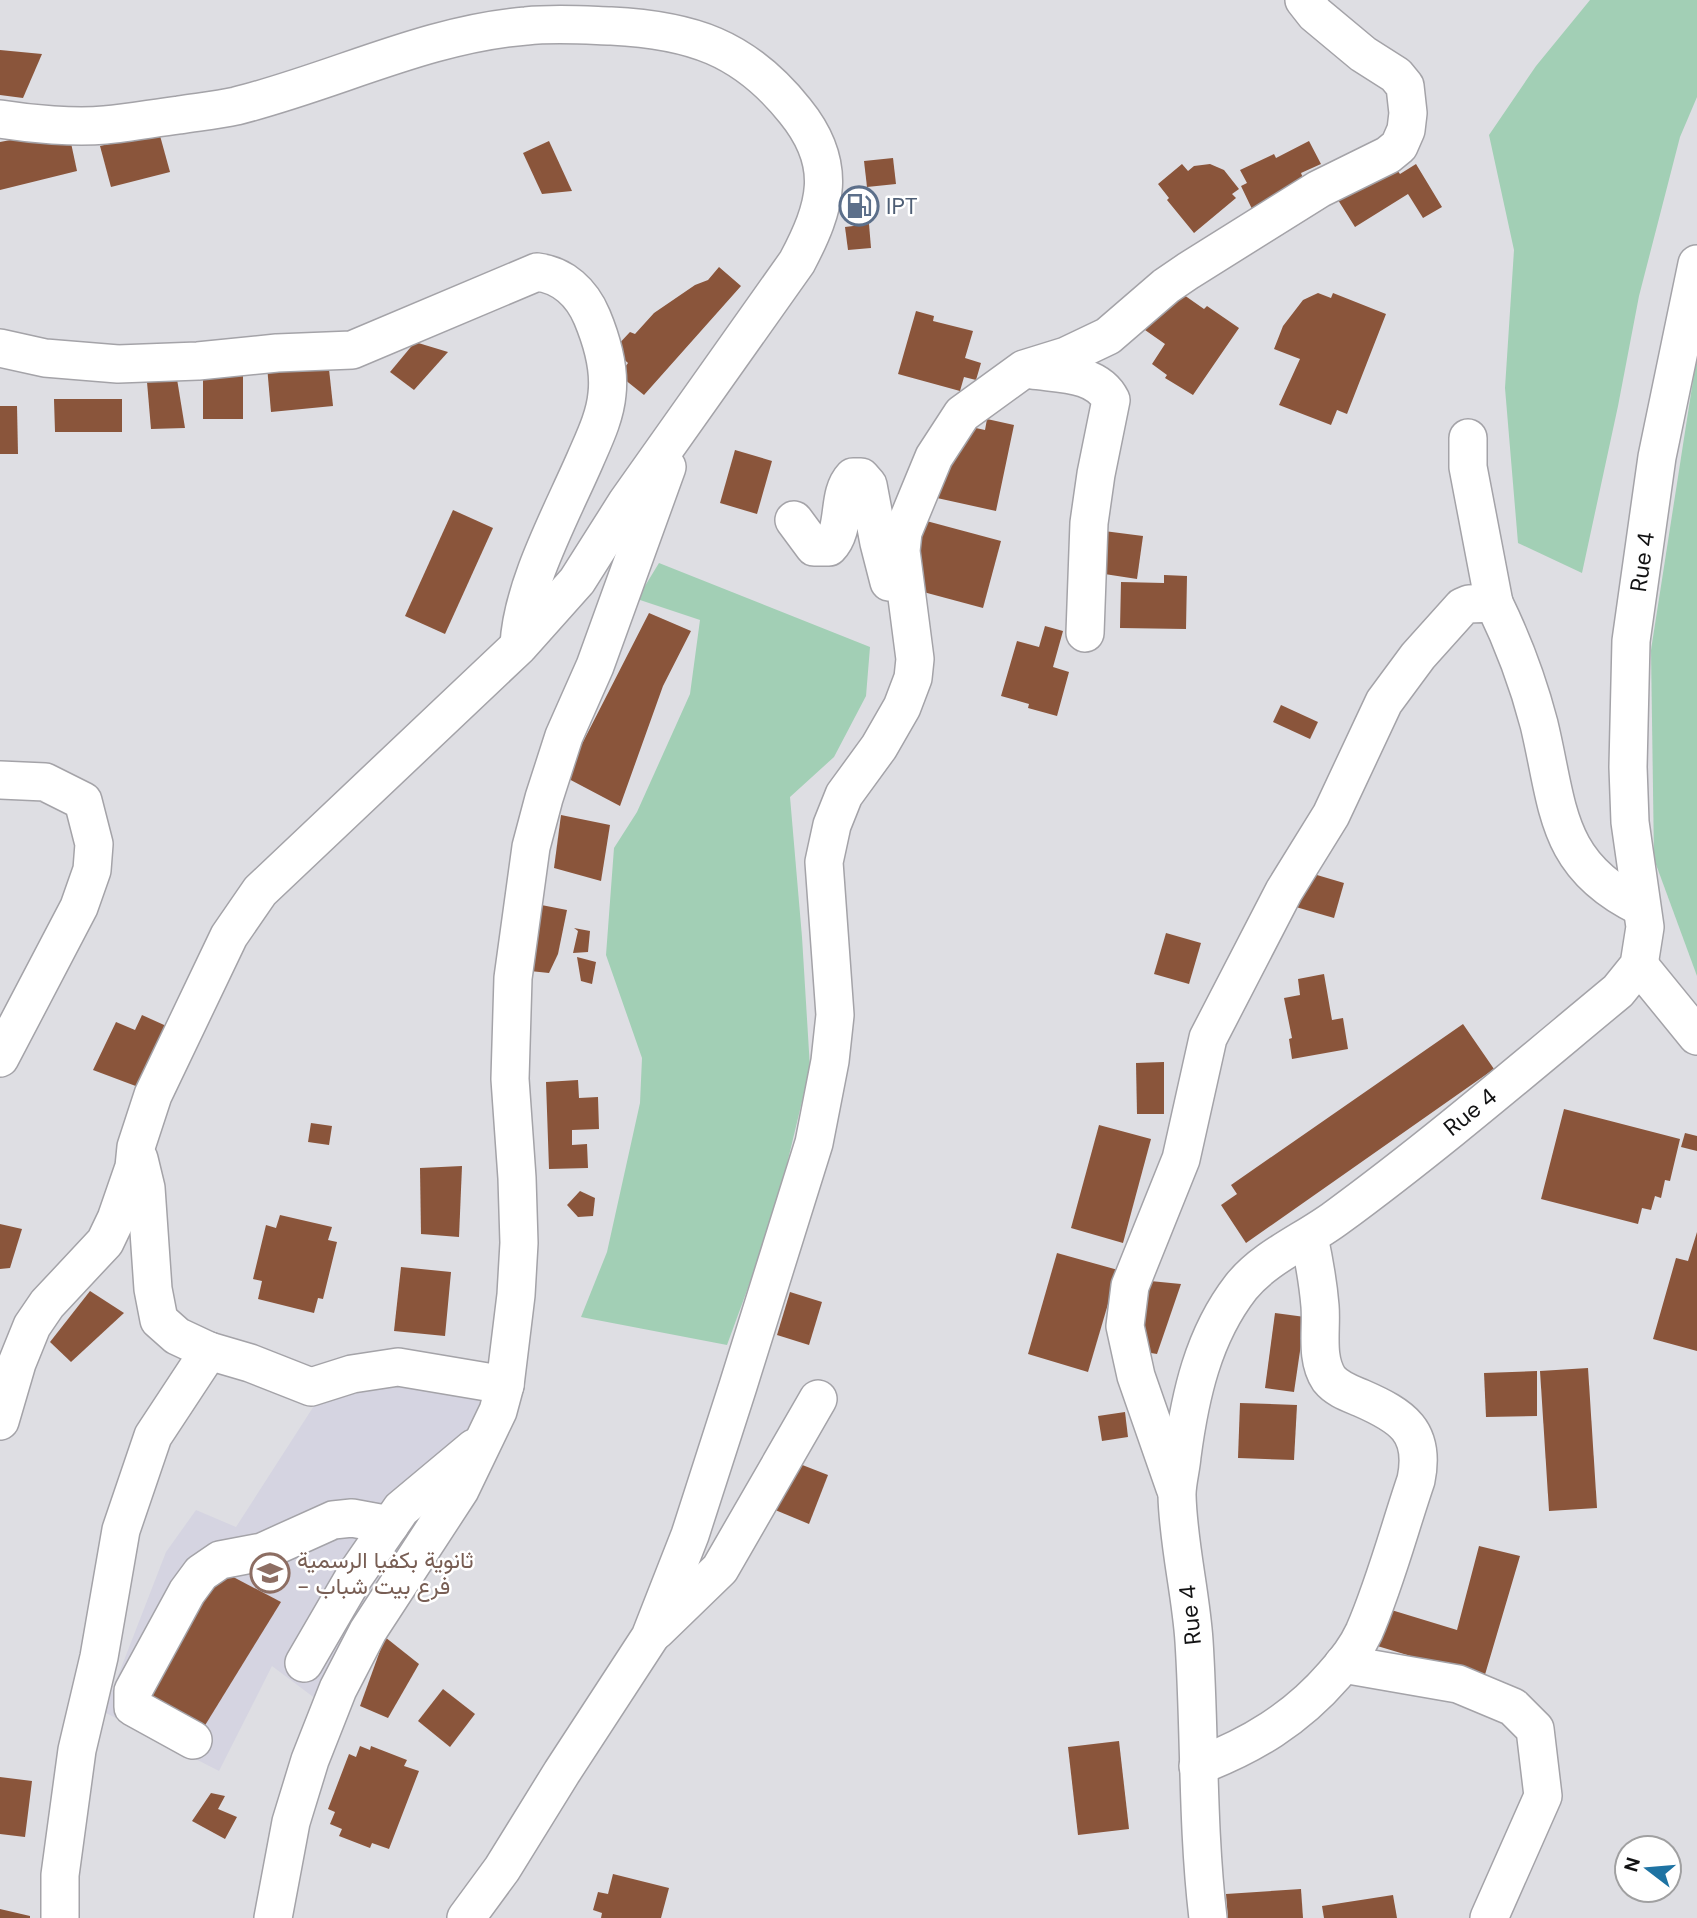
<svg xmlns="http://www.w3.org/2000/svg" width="1697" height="1918" viewBox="0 0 1697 1918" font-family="'DM Sans',Vazirmatn,sans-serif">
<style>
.built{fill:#d5d4e1}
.green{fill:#a2cfb5}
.building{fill:#8a553b}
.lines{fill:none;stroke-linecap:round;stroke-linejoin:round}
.minor-casing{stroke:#a4a3a8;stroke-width:40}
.minor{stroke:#fff;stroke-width:37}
.labels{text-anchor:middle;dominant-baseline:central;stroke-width:5;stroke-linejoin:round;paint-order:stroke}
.service-label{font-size:23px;fill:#4e5e75;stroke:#fff;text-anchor:start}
.street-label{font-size:23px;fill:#121213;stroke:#fff}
.education-label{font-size:23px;fill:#785e54;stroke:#fff;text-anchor:start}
</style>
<rect width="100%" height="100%" fill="#dedee3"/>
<path class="built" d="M369 1381 482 1396 454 1473 367 1594 316 1699 272 1666 219 1771 104 1712 166 1552 196 1510 236 1527 319 1398Z"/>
<g class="green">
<path d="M1590 0H1697V97L1680 137 1639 296 1618 406 1582 573 1518 543 1505 388 1514 250 1489 135 1536 66Z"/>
<path d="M1697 355V976L1654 859 1651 650Z"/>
<path d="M659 563 870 647 866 696 834 757 790 797 802 937 810 1068 775 1214 727 1345 581 1317 607 1252 640 1103 642 1058 606 955 614 848 637 812 690 694 700 620 637 599Z"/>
</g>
<g class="building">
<path d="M0 50 42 54 23 98 0 95Z"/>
<path d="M68 129 77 171 0 190V142Z"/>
<path d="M159 132 170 172 111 187 100 146Z"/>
<path d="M549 141 572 191 542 194 523 153Z"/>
<path d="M1309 141 1321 164 1301 173 1305 183 1252 209 1241 186 1247 183 1240 170 1274 154 1276 158Z"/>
<path d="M893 158 896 184 867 187 864 161Z"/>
<path d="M1182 164 1188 171 1194 166 1210 164 1224 170 1239 189 1232 194 1236 198 1194 233 1167 200 1169 198 1158 184Z"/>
<path d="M1416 164 1442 207 1423 218 1408 194 1355 227 1338 200 1394 166 1400 174Z"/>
<path d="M869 224 871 248 848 250 845 227Z"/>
<path d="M719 267 741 286 644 395 619 375 628 363 619 355 615 348 630 332 635 334 654 313 695 285 708 280Z"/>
<path d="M1174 288 1204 309 1207 306 1239 328 1193 395 1165 378 1167 375 1152 364 1165 344 1145 330Z"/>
<path d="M1318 293 1331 298 1333 293 1386 314 1347 414 1337 410 1331 425 1279 405 1300 359 1274 349 1283 326 1303 300Z"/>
<path d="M916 311 934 316 933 321 973 331 965 358 981 363 976 380 964 377 960 391 898 374Z"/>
<path d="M415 342 448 352 414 390 390 372Z"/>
<path d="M328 360 333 406 271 412 267 366Z"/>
<rect x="203" y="374" width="40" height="45"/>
<path d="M177 379 185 428 151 429 147 382Z"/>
<path d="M54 399H122V432H55Z"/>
<path d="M0 406H17L18 454H0Z"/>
<path d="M987 419 1014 425 996 511 937 498 948 449 962 425 985 430Z"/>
<path d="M735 450 772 461 757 514 720 503Z"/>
<path d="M453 510 493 528 445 634 405 616Z"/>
<path d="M919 519 1001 541 983 608 916 590Z"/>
<path d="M1104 531 1143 536 1137 579 1098 573Z"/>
<path d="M1164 575 1187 576 1186 629 1120 628 1121 582 1164 583Z"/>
<path d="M649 613 691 631 663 686 620 806 565 777Z"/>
<path d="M1045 626 1063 631 1053 667 1069 672 1057 716 1028 708 1029 704 1001 696 1017 641 1039 647Z"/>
<path d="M1281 705 1318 722 1310 739 1273 722Z"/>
<path d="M561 815 610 825 601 881 554 868Z"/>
<path d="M1300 870 1344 883 1334 918 1289 905Z"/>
<path d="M531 903 567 910 558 954 549 973 530 971Z"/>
<path d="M574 928 590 931 588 952 573 953 578 931Z"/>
<path d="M1166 933 1201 943 1189 984 1154 974Z"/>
<path d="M577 957 596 962 592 984 581 981Z"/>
<path d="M1324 974 1332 1020 1343 1018 1348 1049 1292 1059 1289 1039 1292 1038 1284 998 1300 995 1298 979Z"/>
<path d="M142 1015 173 1029 141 1088 93 1070 116 1022 135 1030Z"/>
<path d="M1463 1024 1494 1069 1246 1243 1221 1205 1237 1194 1231 1185Z"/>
<path d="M1164 1062V1114H1137L1136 1063Z"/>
<path d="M578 1080 579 1098 598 1097 599 1129 572 1130V1145L587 1144 588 1168 549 1169 546 1082Z"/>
<path d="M1564 1109 1680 1139 1670 1181 1665 1180 1661 1198 1655 1196 1651 1210 1642 1208 1638 1224 1541 1199Z"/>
<path d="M311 1123 332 1126 329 1145 308 1142Z"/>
<path d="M1099 1125 1151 1139 1123 1243 1071 1228Z"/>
<path d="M1685 1133 1697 1136V1151L1681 1147Z"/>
<path d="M462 1166 459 1237 421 1234 420 1168Z"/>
<path d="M580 1191 595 1198 593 1216 578 1217 567 1205Z"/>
<path d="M280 1215 332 1227 328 1240 337 1242 323 1299 318 1298 314 1313 258 1299 262 1281 253 1279 266 1225 276 1228Z"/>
<path d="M0 1224 22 1229 10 1268 0 1269Z"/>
<path d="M1697 1232V1351L1653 1339 1676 1258 1688 1261Z"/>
<path d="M1057 1253 1118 1270 1088 1372 1028 1354Z"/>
<path d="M401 1267 451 1272 445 1336 394 1331Z"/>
<path d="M1140 1280 1181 1284 1157 1354 1139 1351Z"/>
<path d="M90 1291 124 1313 71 1362 50 1342Z"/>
<path d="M790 1292 822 1302 809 1345 777 1335Z"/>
<path d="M1275 1313 1305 1317 1294 1392 1265 1388Z"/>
<path d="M1588 1368 1597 1508 1549 1511 1540 1371Z"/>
<path d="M1537 1371V1416L1486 1417 1484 1373Z"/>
<path d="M1240 1403 1297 1405 1294 1460 1238 1458Z"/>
<path d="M1125 1412 1128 1437 1102 1441 1098 1416Z"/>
<path d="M787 1459 828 1475 809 1524 768 1507Z"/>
<path d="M1479 1546 1520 1556 1484 1678 1364 1642 1375 1605 1457 1630Z"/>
<path d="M220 1570 281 1602 204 1727 143 1691Z"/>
<path d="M385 1637 419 1664 388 1718 360 1706Z"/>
<path d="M443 1689 475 1714 450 1747 418 1721Z"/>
<path d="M1119 1741 1129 1829 1078 1835 1068 1747Z"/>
<path d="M360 1746 370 1750 371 1746 407 1760 404 1766 419 1771 389 1849 372 1843 370 1848 339 1836 342 1829 330 1824 335 1812 328 1809 349 1754 356 1757Z"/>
<path d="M0 1777 32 1781 25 1837 0 1834Z"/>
<path d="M211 1793 225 1796 218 1809 237 1817 225 1839 192 1821Z"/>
<path d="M613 1874 669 1888 661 1918H601L602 1913 593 1910 598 1892 608 1894Z"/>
<path d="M1301 1889 1303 1918H1228L1226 1894Z"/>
<path d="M1393 1895 1397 1918H1324L1322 1906Z"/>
<path d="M0 1909 30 1916V1918H0Z"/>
</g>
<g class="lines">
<g class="minor-casing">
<g id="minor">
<path d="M0 119C31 124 75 128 105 125 130 123 154 118 179 115 198 112 218 110 236 106 333 82 426 34 526 26 554 23 583 25 611 26 691 30 744 47 795 111 839 165 826 207 797 262L627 502 577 581 519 646 260 891 229 936 153 1095 136 1147 134 1167 116 1219 105 1242 47 1304 32 1326 17 1363 0 1421"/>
<path d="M0 348 45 358 118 364 198 361 277 353 352 350 537 272C563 275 582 293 592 317 602 341 610 368 607 394 605 417 594 439 585 460 561 515 522 586 519 645"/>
<path d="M1032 370C1059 374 1097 372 1111 400L1096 474 1089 523 1085 633"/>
<path d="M1468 438V467L1494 603"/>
<path d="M794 520 814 547H829C847 529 836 495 853 477H861L868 485 879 543 889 582"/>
<path d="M0 780 45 782 83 801 94 844 92 870 79 907 0 1058"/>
<path d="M1639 965 1697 1036"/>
<path d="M139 1159 146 1188 153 1289 159 1320 177 1336 209 1351 250 1363 311 1387 352 1374 398 1367 505 1385"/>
<path d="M1175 1488 1136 1376 1125 1326 1130 1286 1181 1159 1208 1038 1284 891 1331 815 1384 702 1418 656 1462 607 1469 604 1494 603C1513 642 1528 682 1539 724 1559 807 1554 865 1641 907"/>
<path d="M656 1631 720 1569 818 1399"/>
<path d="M304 1663 354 1577 401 1509 474 1448"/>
<path d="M1343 1664 1458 1684 1513 1707 1535 1729 1543 1796 1489 1918"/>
<path d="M193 1740 133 1707V1691L187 1592 201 1573 220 1560 262 1552 333 1520 352 1518 390 1525"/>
<path d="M1198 1766C1251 1746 1296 1719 1334 1675 1345 1663 1357 1647 1364 1632 1385 1584 1399 1530 1416 1480 1426 1431 1402 1416 1361 1398 1349 1393 1337 1389 1329 1379 1315 1358 1322 1329 1320 1306 1318 1282 1314 1260 1309 1237"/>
<path d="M60 1918V1875L77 1750 99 1657 121 1530 153 1436 209 1351"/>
<path d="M273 1918 291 1822 310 1760 338 1689 368 1631 460 1490 498 1411 505 1385 516 1295 519 1243 517 1178 510 1079 513 978 531 847 544 798 564 736 595 666 667 467"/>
<path d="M466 1918 502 1869 562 1772 650 1637 690 1535 738 1386 814 1143 830 1061 835 1015 824 862 832 825 844 795 879 747 902 707 913 678 915 659 901 551 903 532 934 457 962 414 1024 369 1066 356 1108 336 1166 286 1188 271 1319 189 1388 155 1399 146 1406 130 1408 113 1405 86 1396 75 1363 54 1315 14 1304 0"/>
<path d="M1208 1918C1197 1826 1200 1733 1194 1641 1191 1594 1178 1543 1177 1495 1177 1482 1181 1469 1182 1456 1190 1396 1203 1336 1241 1287 1265 1257 1305 1241 1336 1218 1433 1147 1525 1068 1618 991L1639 965 1645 927 1630 822 1628 767 1631 641 1657 457 1697 264"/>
</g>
</g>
<use href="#minor" class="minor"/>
</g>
<defs>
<g id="fuel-ring" transform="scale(2.0125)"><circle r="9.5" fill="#fff" stroke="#5c6f8a" stroke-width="1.5"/><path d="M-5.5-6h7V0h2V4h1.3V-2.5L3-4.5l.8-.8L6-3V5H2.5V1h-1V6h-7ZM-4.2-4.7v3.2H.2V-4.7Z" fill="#5c6f8a"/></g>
<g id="school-ring" transform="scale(2.0125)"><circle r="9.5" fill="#fff" stroke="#8d6e63" stroke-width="1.5"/><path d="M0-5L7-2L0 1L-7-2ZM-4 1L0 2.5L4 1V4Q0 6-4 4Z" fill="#8d6e63"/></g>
</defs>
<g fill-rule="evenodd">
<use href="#fuel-ring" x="859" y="206"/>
<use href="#school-ring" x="270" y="1573"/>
</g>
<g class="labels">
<g class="service-label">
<text x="886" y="206">IPT</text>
</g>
<g class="street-label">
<text transform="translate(1642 562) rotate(-82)">Rue 4</text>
<text transform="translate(1470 1112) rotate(-39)">Rue 4</text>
<text transform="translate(1190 1615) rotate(-96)">Rue 4</text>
</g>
<g class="education-label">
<text x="297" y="1560">ثانوية بكفيا الرسمية<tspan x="297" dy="26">- فرع بيت شباب</tspan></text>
</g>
</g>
<g transform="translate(1648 1869) rotate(286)"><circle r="33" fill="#ffffff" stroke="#a0a0a1" stroke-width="2"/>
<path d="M0-5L12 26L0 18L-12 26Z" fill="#1e73a3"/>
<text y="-10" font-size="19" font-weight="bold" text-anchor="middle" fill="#121213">N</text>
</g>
</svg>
